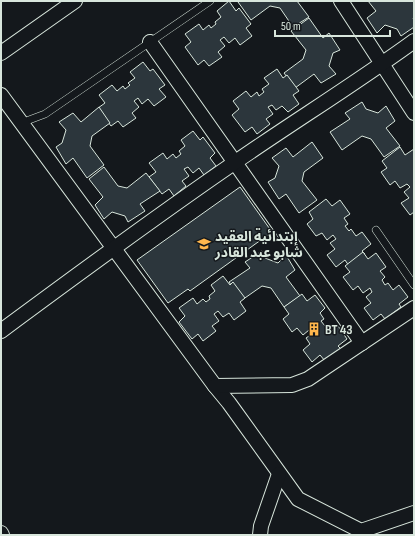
<svg xmlns="http://www.w3.org/2000/svg" width="415" height="536" viewBox="0 0 415 536" font-family="'Sofia Sans Condensed','Noto Sans Arabic',sans-serif">
<style>
.building{fill:#2c363c;stroke:#d8e6dc}
.lines{fill:none;stroke-linecap:round;stroke-linejoin:round}
.service-casing{stroke:#d8e6dc;stroke-width:8}
.minor-casing{stroke:#d8e6dc;stroke-width:16}
.service{stroke:#14181c;stroke-width:7}
.minor{stroke:#14181c;stroke-width:14}
.labels{text-anchor:middle;dominant-baseline:central;stroke-width:3;stroke-linejoin:round;paint-order:stroke}
.poi-label{font-size:14px;font-weight:bold;fill:#d8e6dc;stroke:#14181c;text-anchor:start}
</style>
<rect width="100%" height="100%" fill="#14181c"/>
<g class="building">
<path d="M229 1 236 11 239 8 251 24 246 28 252 36 240 45 235 38 229 43 224 37 220 40 225 46 218 52 222 57 209 66 204 60 198 65 185 47 191 42 185 34 199 24 203 30 209 25 211 28 216 24 215 22 221 17 217 11Z"/>
<path d="M240 1H297L309 17 293 27 280 8 270 6 251 20 238 2Z"/>
<path d="M368 1H414V17L413 18 414 20V27L401 36 397 29 385 25 377 33 367 18 376 11Z"/>
<path d="M309 18 323 38 329 33 340 50 333 53 329 66 336 74 321 83 314 74 295 88 284 73 303 59 306 50 291 31Z"/>
<path d="M143 62 150 71 153 69 165 85 159 89 166 97 154 106 148 99 142 104 138 98 134 101 139 107 132 113 136 118 123 127 118 121 111 126 98 108 105 103 99 95 112 85 117 91 123 86 125 89 130 85 128 83 135 78 130 72Z"/>
<path d="M277 69 283 78 287 75 299 91 293 95 299 104 288 112 282 106 276 110 272 105 268 107 273 114 266 119 270 124 257 134 252 127 245 132 232 115 239 109 233 101 246 91 251 97 257 92 259 96 264 92 262 89 269 84 264 78Z"/>
<path d="M362 102 366 109 378 113 386 106 395 121 386 128 400 146 384 157 371 139 362 136 342 150 330 132 350 119 345 113Z"/>
<path d="M99 107 110 123 92 136 90 146 104 165 87 178 73 158 66 164 56 147 62 143 66 130 59 122 73 113 81 122Z"/>
<path d="M193 131 200 140 203 137 215 153 210 158 216 166 204 175 199 168 193 173 188 167 184 169 189 176 182 181 186 186 174 196 169 189 162 194 149 177 156 172 149 163 163 153 167 159 173 154 176 158 181 154 179 151 185 146 181 140Z"/>
<path d="M312 142 323 158 304 172 302 181 317 200 299 213 286 194 279 199 268 182 275 178 279 166 272 158 286 148 293 157Z"/>
<path d="M400 147 405 155 414 149V212L410 215 401 203 409 198 404 192 410 187 407 184 400 188 395 181 390 185 381 172 387 168 382 161Z"/>
<path d="M104 167 118 186 127 188 146 173 160 191 140 204 145 211 128 222 125 216 112 212 104 219 95 205 103 197 89 179Z"/>
<path d="M240 187 272 232 190 291 188 289 168 303 137 260Z"/>
<path d="M326 199 332 206 340 200 350 214 344 218 348 224 345 226 349 231 351 229 356 236 362 232 371 244 362 251 365 254 349 266 345 260 336 267 327 255 335 249 330 243 336 239 333 235 327 240 322 233 316 236 307 224 313 219 309 212Z"/>
<path d="M262 251 265 258 278 263 286 255 295 270 286 277 300 296 284 307 271 288 262 286 242 300 229 282 250 268 245 262Z"/>
<path d="M363 252 368 259 376 253 386 267 380 271 385 277 382 280 385 285 388 283 393 290 399 285 408 297 399 304 401 307 385 319 381 314 373 320 364 308 371 303 366 297 372 292 370 288 363 293 358 286 353 290 343 277 350 272 345 266Z"/>
<path d="M223 276 230 285 233 282 245 298 240 302 246 311 234 320 229 313 223 317 218 311 214 314 219 321 212 326 216 331 203 341 198 334 192 339 179 322 185 316 179 308 193 298 197 304 203 299 206 302 210 299 209 296 215 291 211 285Z"/>
<path d="M302 294 307 301 315 295 325 308 320 313 324 319 321 321 325 326 327 324 332 331 338 326 347 339 338 346 341 349 325 361 320 355 312 362 303 350 310 344 306 338 312 334 309 330 303 335 297 328 292 332 283 319 289 314 284 307Z"/>
</g>
<g class="lines">
<g class="service-casing">
<g id="service">
<path d="M21 123 45 114 210 1"/>
<path d="M376 230 414 285"/>
</g>
</g>
<g class="minor-casing">
<g id="minor">
<path d="M341 1 414 113"/>
<path d="M150 42 362 343"/>
<path d="M1 53 75 1"/>
<path d="M1 95 215 386 229 403 298 499 361 531 414 513"/>
<path d="M1 331C78 274 155 217 234 163 293 122 355 84 414 41"/>
<path d="M215 386 292 385 308 379 414 308"/>
<path d="M1 533 2 535"/>
<path d="M260 535 261 526 279 474"/>
</g>
</g>
<use href="#service" class="service"/>
<use href="#minor" class="minor"/>
</g>
<defs>
<g id="school-bare" transform="scale(1.08)"><path d="M0-5L7-2L0 1L-7-2ZM-4 1L0 2.5L4 1V4Q0 6-4 4Z" fill="#ffb74d" stroke="#14181c" stroke-width="2.5" paint-order="stroke"/></g>
<g id="building-bare" transform="scale(1.08)"><path d="M-4-6H4V6H1V3H-1V6H-4ZM-2.5-4.3h1.7v1.8h-1.7ZM.8-4.3h1.7v1.8H.8ZM-2.5-1h1.7V.8h-1.7ZM.8-1h1.7V.8H.8Z" fill="#ffb74d" stroke="#14181c" stroke-width="2.5" paint-order="stroke"/></g>
</defs>
<g fill-rule="evenodd">
<use href="#school-bare" x="204" y="244"/>
<use href="#building-bare" x="314" y="329"/>
</g>
<g class="labels">
<g class="poi-label">
<text x="215" y="236">إبتدائية العقيد<tspan x="215" dy="16">شابو عبد القادر</tspan></text>
<text x="325" y="329">BT 43</text>
</g>
</g>
<rect width="415" height="536" fill="none" stroke="#d8e6dc" stroke-width="4"/>
<path d="M275 30v6h115v-6" fill="none" stroke="#d8e6dc" stroke-width="2"/>
<text x="281" y="30" font-size="12" fill="#d8e6dc" stroke="#14181c" stroke-width="3" paint-order="stroke">50 m</text>
</svg>
